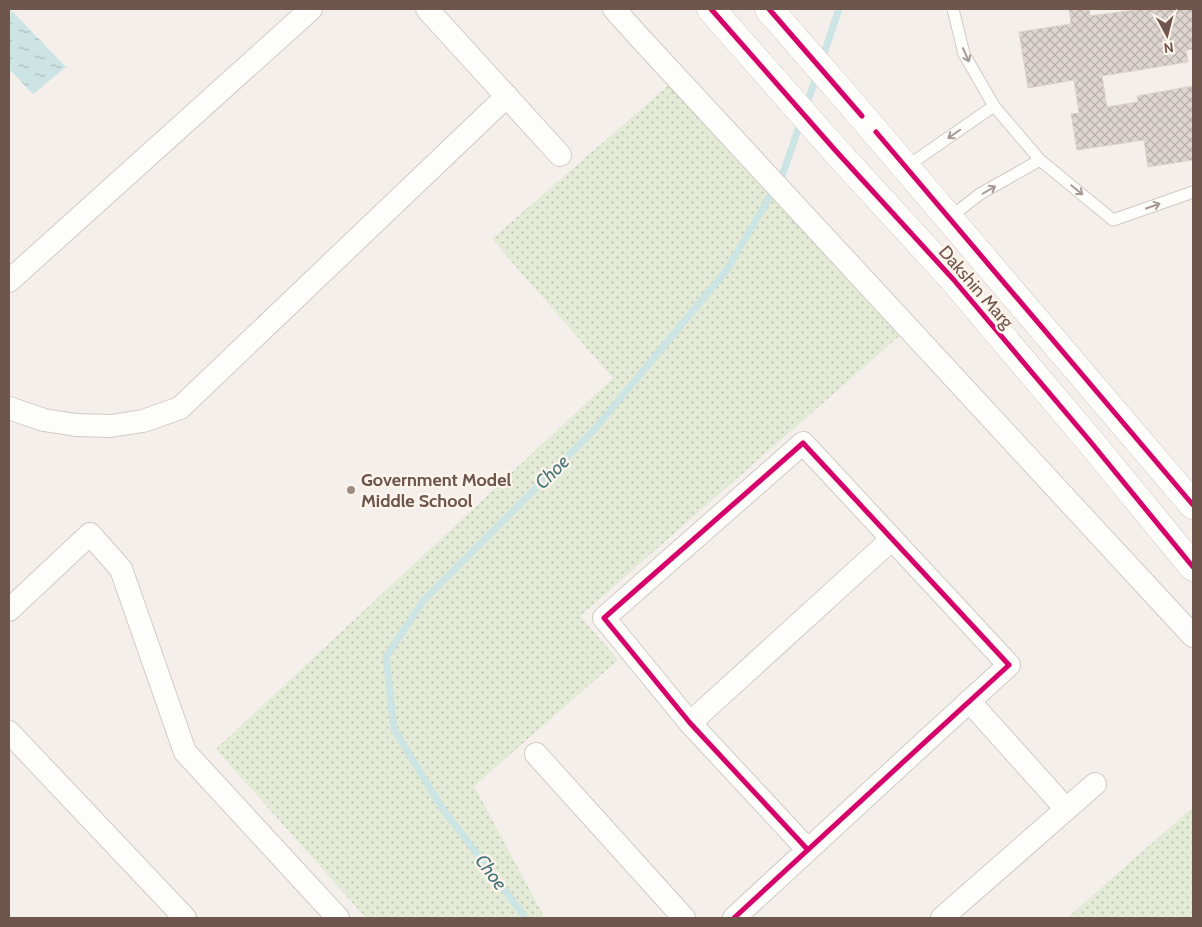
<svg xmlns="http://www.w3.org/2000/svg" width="1202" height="927" viewBox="0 0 1202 927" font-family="Cabin,sans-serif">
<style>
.park{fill:url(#park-dots)}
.water{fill:url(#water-ripples)}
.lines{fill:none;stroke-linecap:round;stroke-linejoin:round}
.stream{stroke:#cde4e4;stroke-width:7}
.building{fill:url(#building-cross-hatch);stroke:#dcd2cd}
.service-casing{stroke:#d1cbc5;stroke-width:13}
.minor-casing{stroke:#d1cbc5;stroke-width:24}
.secondary-casing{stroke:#d4ccc6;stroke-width:29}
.service{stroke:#fdfdfc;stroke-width:11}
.minor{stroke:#fdfdfc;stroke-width:22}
.secondary{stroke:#fdfdfc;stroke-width:28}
.cycleway-casing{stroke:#fdf4eb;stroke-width:8}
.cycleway{stroke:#d6006c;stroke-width:5}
.oneway{stroke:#a89993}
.poi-dot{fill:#9e8c84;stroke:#fdf4eb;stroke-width:2}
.labels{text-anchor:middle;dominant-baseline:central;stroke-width:4.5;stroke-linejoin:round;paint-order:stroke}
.street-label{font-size:18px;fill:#6f564d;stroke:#fdf4eb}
.poi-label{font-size:18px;font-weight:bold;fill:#6f564d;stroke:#fdf4eb;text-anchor:start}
.water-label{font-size:19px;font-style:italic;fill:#47767a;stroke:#fdf4eb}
</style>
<defs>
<pattern id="park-dots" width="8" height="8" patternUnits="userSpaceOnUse" patternTransform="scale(1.25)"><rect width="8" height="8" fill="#e3ead6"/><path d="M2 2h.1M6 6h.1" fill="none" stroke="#bcc0b0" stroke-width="1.8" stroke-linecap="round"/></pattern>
<pattern id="water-ripples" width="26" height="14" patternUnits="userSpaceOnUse" patternTransform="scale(1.25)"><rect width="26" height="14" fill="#cde4e4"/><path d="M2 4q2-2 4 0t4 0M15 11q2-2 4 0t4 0" fill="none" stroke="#abbcbb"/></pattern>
<pattern id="building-cross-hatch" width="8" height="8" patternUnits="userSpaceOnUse" patternTransform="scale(1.25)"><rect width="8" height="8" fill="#ded5d0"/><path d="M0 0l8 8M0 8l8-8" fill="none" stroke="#b8b0ab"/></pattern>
</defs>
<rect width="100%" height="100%" fill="#f4efea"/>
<g class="park">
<path d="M677 78 903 333 580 616 618 660 474 786 545 918H366L216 749 613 378 492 239Z"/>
<path d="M1193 807V918H1067Z"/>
</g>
<path class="water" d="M12 11 66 67 33 94 9 69V14Z"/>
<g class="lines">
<g class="stream">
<path d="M822 59 839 9"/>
<path d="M806 106 817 74"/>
<path d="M526 918 442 808 394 729 386 657 423 601 593 431 726 271 782 176 801 121"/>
</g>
</g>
<path class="building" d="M1069 9H1089L1090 16 1142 9H1193V49L1186 50 1188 62 1102 76 1107 107 1138 102 1137 96 1193 86V160L1148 167 1144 140 1077 150 1071 114 1079 113 1074 80 1028 88 1019 32 1071 24Z"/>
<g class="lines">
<g class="service-casing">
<g id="service">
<path d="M953 9 964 54 994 106 1040 160 1113 220 1193 192"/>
<path d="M906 167 994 106"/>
<path d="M949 218 980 194 1040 160"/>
</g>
</g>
<g class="minor-casing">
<g id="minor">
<path d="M427 9 560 155"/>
<path d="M614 9 641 39 1193 636"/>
<path d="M9 281 311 9"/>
<path d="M9 408 44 420 76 425 111 426 143 421 180 408 507 96"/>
<path d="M9 610 90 534 121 569 185 752 338 918"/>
<path d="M969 701 1066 809"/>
<path d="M690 723 892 539"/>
<path d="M9 732 185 918"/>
<path d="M536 754 684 918"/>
<path d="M734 918C825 834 917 749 1009 665L803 443 604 618 690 723 808 850"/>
<path d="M942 918 1095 784"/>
</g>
</g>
<g class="secondary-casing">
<g id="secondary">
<path d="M711 9 835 150 953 279 1089 440 1193 567"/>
<path d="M769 9 862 116 1193 505"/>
</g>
</g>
<use href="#service" class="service"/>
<use href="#minor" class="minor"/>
<use href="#secondary" class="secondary"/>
<g class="cycleway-casing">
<g id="cycleway">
<path d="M711 9 835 150 953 279 1089 440 1193 567"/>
<path d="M769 9 862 116"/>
<path d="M876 132 1193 505"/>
<path d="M734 918C825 834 917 749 1009 665L803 443 604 618 690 723 808 850"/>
</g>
</g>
<use href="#cycleway" class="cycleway"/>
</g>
<defs><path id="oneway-shaft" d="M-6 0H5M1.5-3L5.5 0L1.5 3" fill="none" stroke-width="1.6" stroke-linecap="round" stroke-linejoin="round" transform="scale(1.25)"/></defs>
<g class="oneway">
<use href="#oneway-shaft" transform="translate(966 55) rotate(66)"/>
<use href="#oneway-shaft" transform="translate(954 134) rotate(145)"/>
<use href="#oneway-shaft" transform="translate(989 190) rotate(-30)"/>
<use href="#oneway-shaft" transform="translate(1077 190) rotate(39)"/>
<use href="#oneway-shaft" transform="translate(1153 206) rotate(-19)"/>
</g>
<circle class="poi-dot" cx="351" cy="490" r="5"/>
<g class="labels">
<g class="street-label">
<text transform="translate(976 287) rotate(49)">Dakshin Marg</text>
</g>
<g class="poi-label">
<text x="361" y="480">Government Model<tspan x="361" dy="21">Middle School</tspan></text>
</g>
<g class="water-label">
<text transform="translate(552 472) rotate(-45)">Choe</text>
<text transform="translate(491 872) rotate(53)">Choe</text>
</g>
</g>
<rect width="1202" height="927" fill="none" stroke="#6f564d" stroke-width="20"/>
<g transform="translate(1167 35) rotate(173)" stroke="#fdf4eb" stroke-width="4" paint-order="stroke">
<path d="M0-4L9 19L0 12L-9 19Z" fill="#6f564d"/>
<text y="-8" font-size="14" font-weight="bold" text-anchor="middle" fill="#6f564d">N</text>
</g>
</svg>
